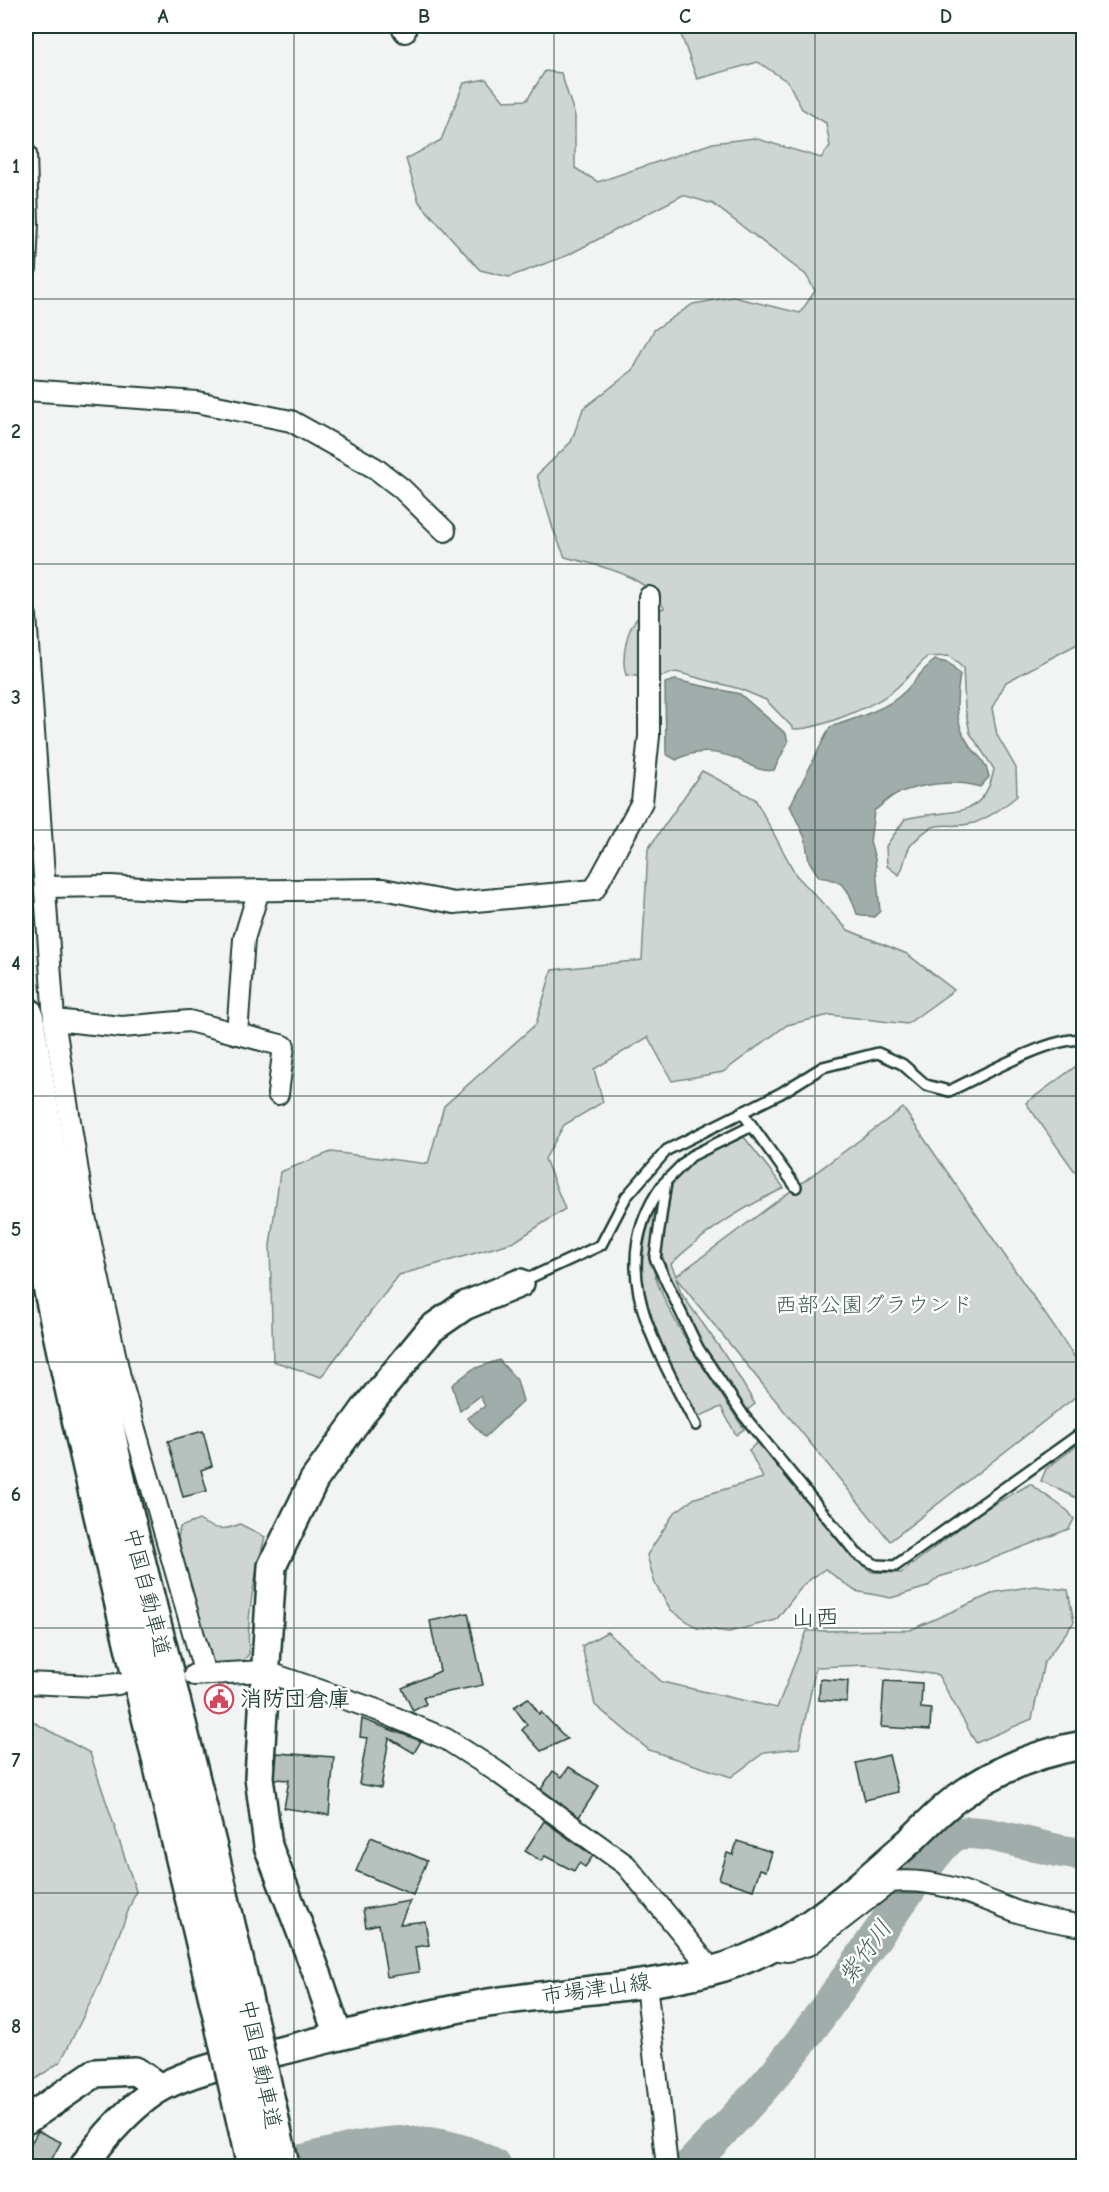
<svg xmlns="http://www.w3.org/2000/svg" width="1109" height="2192" viewBox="0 0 1109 2192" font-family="'Comic Neue','Klee One',sans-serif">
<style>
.green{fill:#ced5d3;stroke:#768984;stroke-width:1.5}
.water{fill:#a1adaa;stroke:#6d807b;stroke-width:1.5}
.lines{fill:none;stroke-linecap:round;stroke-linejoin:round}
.river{stroke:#a1adaa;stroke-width:33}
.building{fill:#b7c1bd;stroke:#1f3d34;stroke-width:1.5}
.street-tunnel{stroke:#c8cfcd;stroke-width:20;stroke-dasharray:20 10;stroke-linecap:butt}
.lane-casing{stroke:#1f3d34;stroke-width:14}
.street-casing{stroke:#1f3d34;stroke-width:24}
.secondary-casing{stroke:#1f3d34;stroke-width:32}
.highway-casing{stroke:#1f3d34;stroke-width:38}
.lane{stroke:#fff;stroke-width:9}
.street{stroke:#fff;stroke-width:20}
.secondary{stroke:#fff;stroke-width:27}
.highway{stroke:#fff;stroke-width:33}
.highway-bridge-casing{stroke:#1f3d34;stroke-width:38;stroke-linecap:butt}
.highway-bridge{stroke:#fff;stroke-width:33}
.grid{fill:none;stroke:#1f3d34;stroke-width:1.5;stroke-opacity:0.55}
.labels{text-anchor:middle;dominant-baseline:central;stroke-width:5;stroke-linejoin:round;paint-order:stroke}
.park-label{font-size:22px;fill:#425b54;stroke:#fff}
.street-label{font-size:22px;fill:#1f3d34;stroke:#fff}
.poi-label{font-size:22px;font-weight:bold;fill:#1f3d34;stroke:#fff;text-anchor:start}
.neighbourhood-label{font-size:24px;fill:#1f3d34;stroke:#fff}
.water-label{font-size:24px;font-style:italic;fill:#465f57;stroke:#fff}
.neatline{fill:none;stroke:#1f3d34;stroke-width:2}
.grid-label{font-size:20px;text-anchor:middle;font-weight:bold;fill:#1f3d34}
</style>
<rect width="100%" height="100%" fill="#f2f3f3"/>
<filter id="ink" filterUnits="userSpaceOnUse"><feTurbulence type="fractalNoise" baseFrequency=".0167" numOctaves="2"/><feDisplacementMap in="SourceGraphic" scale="12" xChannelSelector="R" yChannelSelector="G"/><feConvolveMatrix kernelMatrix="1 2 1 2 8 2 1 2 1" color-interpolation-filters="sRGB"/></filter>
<g filter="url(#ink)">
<g class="green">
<path d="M678 26H1083V641L1006 682 992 708 997 735 1016 768 1017 796C1005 806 989 818 974 823 943 831 938 814 911 845 905 852 905 866 899 875L887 866 886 846 905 819C947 808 984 823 994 769L970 733 965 708 963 668 949 656 927 657C916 668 906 680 894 690 877 705 817 730 794 729L766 700 740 689 676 672 656 678 626 675C621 660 626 625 641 615 647 611 658 611 664 608 646 574 600 566 565 557L553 529 537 475 571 442 583 409 633 370 654 330 693 304 733 297 800 313 815 291 806 275 713 204 683 195 566 256 509 277 480 270 419 202 406 159 441 140 464 83 486 79 504 101 527 100 545 71 561 73 575 116V168L598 182 713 143 754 138 821 158 830 146 826 123 802 109 788 82 758 62 697 79Z"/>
<path d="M702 771 755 799 796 875 848 930 907 954 954 990 907 1024 830 1015 787 1025 723 1072 672 1081 648 1037 594 1069 603 1102 564 1125 545 1159 565 1209 514 1242 399 1275 321 1377 273 1361 270 1246 280 1172 331 1152 428 1164 444 1106 536 1024 552 970 642 960 648 849Z"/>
<path d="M1083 1061V1183L1026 1103Z"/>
<path d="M903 1108 1083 1369V1391L890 1541 676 1278 681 1293 730 1362 755 1404 746 1411 698 1341 668 1275 661 1250 673 1180 692 1161 744 1137 784 1188C742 1208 704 1232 671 1264L676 1276Z"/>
<path d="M657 1200C655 1220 650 1240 652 1260 656 1304 719 1390 744 1429L736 1435 721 1407 700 1416C689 1408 687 1396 681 1385 644 1323 628 1269 657 1200Z"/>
<path d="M759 1441 860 1563 872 1572 901 1573 982 1511 1030 1484 1068 1511 1074 1519 1069 1529 963 1570 939 1577 927 1587 891 1598 855 1591 825 1569 804 1584 776 1620 729 1632 697 1628 671 1610 655 1584 647 1555 674 1513 695 1498 763 1478 749 1450Z"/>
<path d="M1083 1441V1501L1041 1481 1046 1469Z"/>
<path d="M199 1520C214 1530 224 1531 240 1524L265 1537C255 1576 246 1614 249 1654L242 1662 217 1666 210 1661 178 1538 180 1527Z"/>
<path d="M1035 1586 1068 1590 1074 1622 1044 1662 1032 1719 976 1743 938 1675 866 1665 816 1667 799 1748 765 1752 731 1777 649 1750 595 1705 582 1646 607 1632 662 1682 777 1708 807 1631 910 1630 996 1592Z"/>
<path d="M26 1718 90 1753 136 1891 99 1985 61 2061 26 2086Z"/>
</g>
<g class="water">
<path d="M935 660 948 663 960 675C956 698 954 722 968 743 978 758 985 758 989 777L980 787C957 779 920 784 896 794 888 798 881 806 874 811L870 842 875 859 880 911 874 917 857 914C848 889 847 881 819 877L809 861 805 838 790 806 830 727C851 720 888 709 903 693 916 681 919 672 935 660Z"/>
<path d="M675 680 740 694 786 734 788 742 774 770C760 773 750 764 737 759 718 751 695 749 676 760L666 754 665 683Z"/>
<path d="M499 1360 517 1380 523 1401 485 1437 467 1418 485 1406 480 1396 460 1411 452 1385 473 1369Z"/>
</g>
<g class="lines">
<g class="river">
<path d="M279 2166C355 2149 422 2123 495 2166"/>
<path d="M689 2166C726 2128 763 2090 796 2048 836 1997 871 1941 910 1889 920 1876 943 1839 958 1834 983 1826 1050 1854 1084 1854"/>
</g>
</g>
<g class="building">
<path d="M203 1431 212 1466 201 1470 207 1491 183 1497 168 1441Z"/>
<path d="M468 1613 483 1685 423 1697 426 1704 413 1711 402 1688 440 1671 430 1621Z"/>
<path d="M820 1679 848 1681 847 1702 819 1700Z"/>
<path d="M884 1681 922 1683 921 1708 931 1709 930 1730 881 1727Z"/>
<path d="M528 1698 539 1714 541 1712 567 1739 541 1751 522 1730 527 1725 514 1707Z"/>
<path d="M362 1719 421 1741 414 1753 389 1738 381 1788 359 1784 367 1738 360 1737Z"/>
<path d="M277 1753 334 1757 329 1815 284 1808 289 1780 275 1779Z"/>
<path d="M889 1755 898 1792 865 1800 856 1763Z"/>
<path d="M569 1767 599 1786 579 1817 541 1789 553 1771 562 1777Z"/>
<path d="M544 1821 593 1856 585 1867 579 1863 574 1871 545 1856 541 1861 525 1851Z"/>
<path d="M371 1837 427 1861 413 1895 356 1871Z"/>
<path d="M737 1841 772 1852 766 1871 760 1869 753 1890 719 1879 727 1853 733 1855Z"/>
<path d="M410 1901 400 1924 425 1921 429 1945 415 1947 419 1972 387 1977 379 1924 366 1927 363 1909Z"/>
<path d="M38 2131 61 2142 48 2166H26V2152Z"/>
</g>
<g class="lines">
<path class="street-tunnel" d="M26 887H45"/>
<g class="lane-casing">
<g id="lane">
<path d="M742 1112 796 1187"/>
<path d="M752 1126 691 1156 666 1181 655 1258 698 1348 744 1416 857 1554 876 1565 895 1566 1084 1431"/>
<path d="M664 1183C602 1265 656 1347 696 1425"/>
<path d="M523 1281 601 1245 626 1197 667 1150 781 1093 823 1067 878 1053 902 1064 926 1085 949 1091C979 1077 1053 1035 1084 1040"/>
</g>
</g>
<g class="street-casing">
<g id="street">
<path d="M401 26 405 32"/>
<path d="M26 154 28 223 26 268"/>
<path d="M26 390 197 402 291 421 375 468 401 488 445 531"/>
<path d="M26 616 54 1020 85 1216 120 1377 205 1674"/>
<path d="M45 887 111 886 186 891 383 889 454 903 594 890 642 802 649 736V597"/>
<path d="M54 1020 122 1027 189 1021 284 1046 278 1094"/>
<path d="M237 1034 244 939 259 890"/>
<path d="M194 1675 264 1671 377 1710 446 1739 496 1771 626 1865 712 1970"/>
<path d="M26 1683 96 1686 118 1684"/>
<path d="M771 1949 788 1951 809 1945 890 1882C936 1877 974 1895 1015 1911 1037 1919 1060 1922 1084 1926"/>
<path d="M646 1984 667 2166"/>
</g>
</g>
<g class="secondary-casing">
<g id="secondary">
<path d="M338 2036 318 1976 268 1846 259 1777 272 1566 314 1480 366 1408 431 1329 464 1306 520 1283"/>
<path d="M26 2120 95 2073 135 2071 160 2088"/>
<path d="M84 2166C100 2140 135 2102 162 2087 198 2068 241 2061 280 2051 349 2034 418 2015 488 2003 562 1991 637 1989 710 1971 790 1951 850 1894 910 1841 926 1826 942 1808 960 1796 996 1770 1040 1752 1084 1745"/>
</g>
</g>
<g class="highway-casing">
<g id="highway">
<path d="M26 1014 49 1155 120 1488 213 1860 252 2028"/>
<path d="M26 1167C82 1458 158 1745 224 2033"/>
</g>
</g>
<use href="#lane" class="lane"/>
<use href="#street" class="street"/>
<use href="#secondary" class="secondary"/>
<use href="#highway" class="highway"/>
<g class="highway-bridge-casing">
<g id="highway-bridge">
<path d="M252 2028 282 2166"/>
<path d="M224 2033 254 2166"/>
</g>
</g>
<use href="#highway-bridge" class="highway-bridge"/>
</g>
</g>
<path class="grid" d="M294 26V2166M554 26V2166M815 26V2166M26 299H1084M26 564H1084M26 830H1084M26 1096H1084M26 1362H1084M26 1628H1084M26 1893H1084"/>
<defs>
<g id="civic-ring" transform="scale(1.5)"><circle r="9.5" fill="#fff" stroke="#d1495b" stroke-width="1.5"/><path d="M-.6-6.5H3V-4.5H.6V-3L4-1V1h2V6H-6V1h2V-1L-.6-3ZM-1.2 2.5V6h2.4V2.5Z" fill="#d1495b"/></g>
</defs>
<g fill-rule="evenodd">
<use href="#civic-ring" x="219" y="1699"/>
</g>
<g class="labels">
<g class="park-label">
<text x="874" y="1305">西部公園グラウンド</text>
</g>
<g class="street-label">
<text transform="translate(147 1592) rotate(76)">中国自動車道</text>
<text transform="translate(596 1989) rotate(-8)">市場津山線</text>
<text transform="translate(260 2064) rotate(78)">中国自動車道</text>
</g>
<g class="poi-label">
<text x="240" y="1699">消防団倉庫</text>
</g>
<g class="neighbourhood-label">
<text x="815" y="1617">山西</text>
</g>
<g class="water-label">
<text transform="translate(865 1952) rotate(-54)">紫竹川</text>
</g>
</g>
<rect width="1109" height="2192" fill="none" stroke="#fff" stroke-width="66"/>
<rect x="33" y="33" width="1043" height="2126" class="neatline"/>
<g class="grid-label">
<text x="163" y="23">A</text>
<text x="424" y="23">B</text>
<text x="685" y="23">C</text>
<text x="946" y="23">D</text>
<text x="16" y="173">1</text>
<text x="16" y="438">2</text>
<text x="16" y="704">3</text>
<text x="16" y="970">4</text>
<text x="16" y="1236">5</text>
<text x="16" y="1501">6</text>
<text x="16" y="1767">7</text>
<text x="16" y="2033">8</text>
</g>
</svg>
